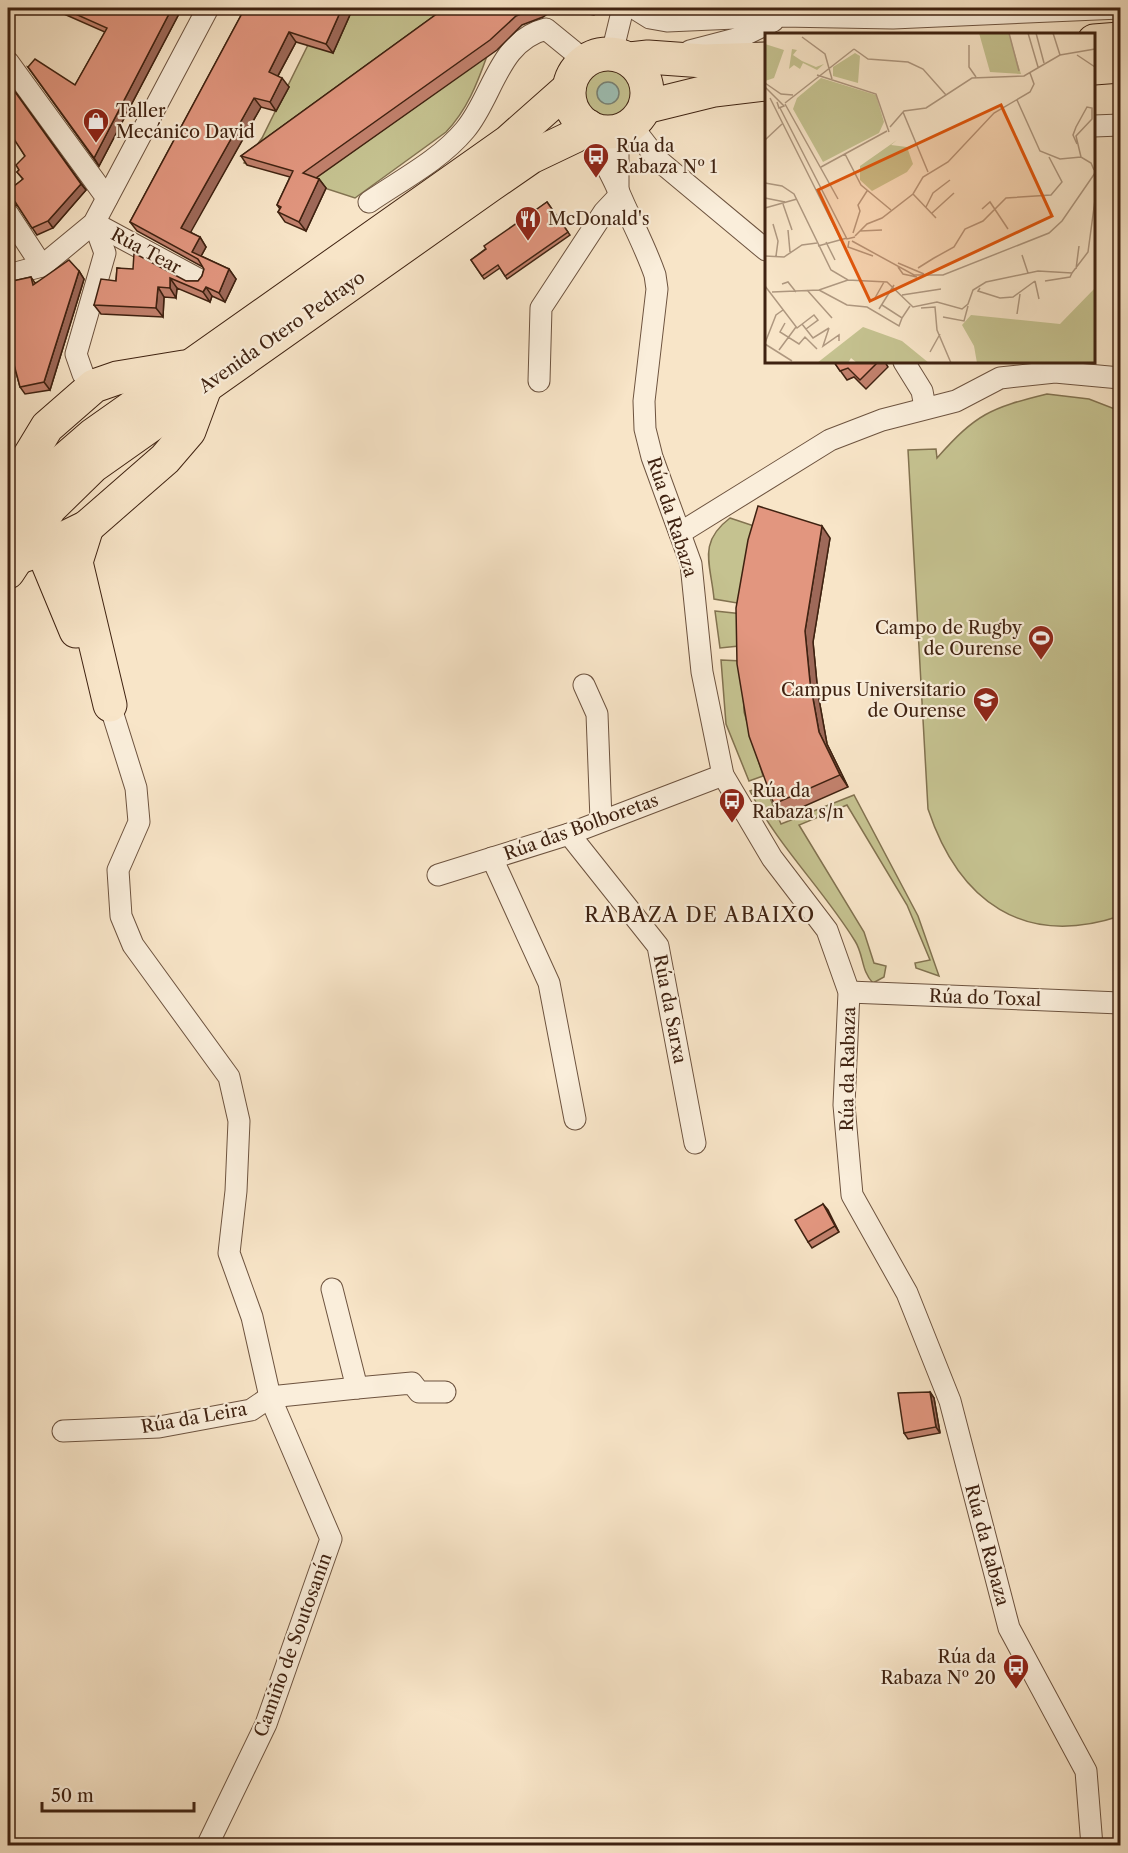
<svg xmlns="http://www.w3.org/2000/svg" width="1128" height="1853" viewBox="0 0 1128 1853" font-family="'Libre Caslon Text',serif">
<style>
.green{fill:#c5c290;stroke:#827250;stroke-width:1.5}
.water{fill:#9dbfb4;stroke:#778073;stroke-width:1.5}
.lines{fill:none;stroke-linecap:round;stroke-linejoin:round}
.minor-casing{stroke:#6d533f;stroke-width:23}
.primary-casing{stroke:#3f2211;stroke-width:35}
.minor{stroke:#faeedb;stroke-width:21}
.primary{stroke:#f8e5c8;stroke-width:33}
.wall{fill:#c2816d;stroke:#3f2211;stroke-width:1.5}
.shaded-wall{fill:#9e6959;stroke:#3f2211;stroke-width:1.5}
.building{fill:#e2967f;stroke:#3f2211;stroke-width:1.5}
.labels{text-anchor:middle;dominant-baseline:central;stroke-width:4.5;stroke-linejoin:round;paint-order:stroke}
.poi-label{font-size:18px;fill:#3f2211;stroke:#faeedb;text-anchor:start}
.street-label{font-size:18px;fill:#3f2211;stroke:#faeedb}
.neighbourhood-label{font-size:20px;letter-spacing:1.5px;fill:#3f2211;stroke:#faeedb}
.inset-road{fill:none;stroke:#ae977f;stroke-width:1.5}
.view{fill:#e0560c;fill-opacity:0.15;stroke:#e0560c;stroke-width:3}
.inset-edge{fill:none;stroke:#3f2211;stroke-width:3}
</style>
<rect width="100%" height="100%" fill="#f8e5c8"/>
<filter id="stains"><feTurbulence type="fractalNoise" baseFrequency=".00333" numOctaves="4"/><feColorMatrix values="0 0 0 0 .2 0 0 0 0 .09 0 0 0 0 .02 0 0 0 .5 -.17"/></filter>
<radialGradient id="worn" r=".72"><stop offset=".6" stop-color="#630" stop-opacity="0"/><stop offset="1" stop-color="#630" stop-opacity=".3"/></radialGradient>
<g class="green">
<path d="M353 8H465L259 157 255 167 244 163 262 138 308 45Z"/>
<path d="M487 56C477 84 467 110 446 132L355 198 309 183Z"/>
<circle cx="608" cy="93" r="24"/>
<path d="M1047 394 1089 399 1120 411V916C1024 948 959 902 928 809L908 450 936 449 937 458C976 414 990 408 1047 394Z"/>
<path d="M730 518 760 528 743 604 714 599C711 564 697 543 730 518Z"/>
<path d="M715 611 743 614 739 646 720 648Z"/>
<path d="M721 660 742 661 744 712 763 776 749 781 726 724Z"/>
<path d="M765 786 781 824 854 795 918 916 939 976 916 968 915 963 930 960 907 905 847 805 799 825 864 932 874 963 886 966 884 977 873 983C861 971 864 955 855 941 823 889 777 845 750 791Z"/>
</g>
<circle class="water" cx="608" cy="93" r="11"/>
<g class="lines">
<g class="minor-casing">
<g id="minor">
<path d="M634 8 650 18 667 21 782 16 893 18 1120 8"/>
<path d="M690 51 736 39 773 21"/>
<path d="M612 53 623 8"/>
<path d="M8 62 107 198"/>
<path d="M631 125 658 160 766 250"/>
<path d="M1094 126 1120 125"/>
<path d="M596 130C598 157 609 168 618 190 630 219 645 246 655 275L657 289 644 401 645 429 652 457 691 564 702 672 723 775 772 858 827 930 849 992 844 1105 852 1195 907 1293 950 1401 1009 1628 1086 1771 1092 1846"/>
<path d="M618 189V131"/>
<path d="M369 202C401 180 440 160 465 130 493 97 498 41 546 29L573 51 583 63"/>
<path d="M8 214 42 266"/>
<path d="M94 223 105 253 76 354 83 374 94 386"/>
<path d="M94 223 198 279"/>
<path d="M8 275 42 266 94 223 208 8"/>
<path d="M904 362 922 391 925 407"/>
<path d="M539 381 541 308 604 212 619 196"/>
<path d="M680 533 830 440 882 420 956 401 1000 378 1055 372 1120 378"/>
<path d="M584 685 597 714 601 820"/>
<path d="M110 705 136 788 139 822 118 870 121 916 133 945 229 1077 239 1121 236 1191 229 1253 252 1317 270 1397 331 1539 266 1724 207 1846"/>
<path d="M569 834 658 946 695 1143"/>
<path d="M492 858 549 983 575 1119"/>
<path d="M438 875 569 834 723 775"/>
<path d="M849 992 1120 1003"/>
<path d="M357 1388 412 1383 419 1392H445"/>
<path d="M63 1431 159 1427 251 1410 270 1397 357 1388 332 1289"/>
</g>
</g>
<g class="primary-casing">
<g id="primary">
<path d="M1094 41 1120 39"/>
<circle cx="608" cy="93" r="39"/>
<path d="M630 59 648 57 704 61 766 59"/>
<path d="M1094 68 1120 66"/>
<path d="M645 107 714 90 766 84"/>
<path d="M16 509 27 460 47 427 94 386 117 378 184 367"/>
<path d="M8 525 48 474 93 435 508 142 569 88"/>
<path d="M87 527 76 562 110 705"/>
<path d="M42 549 76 631"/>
<path d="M14 559 42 549 87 527 165 459 189 431 206 385"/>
<path d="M8 572 50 508 93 466 489 186 531 157 575 136 588 126"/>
</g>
</g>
<use href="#minor" class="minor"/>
<use href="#primary" class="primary"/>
</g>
<g class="wall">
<path d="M53 8H182L99 166 28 67 75 85 105 32 55 10Z"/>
<path d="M245 8H353L333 53 296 42 278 76 289 87 276 111 261 107 190 232 200 237 206 247 201 256 229 269 236 279 225 302 212 296 210 302 177 288 176 298 164 297 163 317 101 314 94 305 116 281 117 268 186 281H198L202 276 204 269 203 267 137 231 130 222Z"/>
<path d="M445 8H556L543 17 522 25 497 50 316 178 319 179 326 188 306 231 285 222 278 212 280 209 277 205 290 177 247 165 241 156Z"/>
<path d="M557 8H603L594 15Z"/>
<path d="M8 82 86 190 53 228 37 235 18 206 8 202V191L23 179 17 172 19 170 25 156 15 139 8 144Z"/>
<path d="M547 202 570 235 507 279 500 268 484 279 471 260Z"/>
<path d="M8 236 12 244 8 245Z"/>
<path d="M79 271 84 279 50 390 25 394 20 387 10 350 8 351V282L31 277 35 283Z"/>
<path d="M834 362H885L888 367 866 389 854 377 847 380Z"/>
<path d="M830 538 813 642 818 694 827 744 848 787 782 816 774 804Z"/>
<path d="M823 1204 839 1232 812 1248 808 1242Z"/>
<path d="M930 1392 934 1398 940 1433 908 1439 904 1433Z"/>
</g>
<g class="shaded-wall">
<path d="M172 8H182L99 166 94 158Z"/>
<path d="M342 8H353L333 53 326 44Z"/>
<path d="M289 32 296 42 275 81 269 72Z"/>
<path d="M282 78 289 87 276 111 270 102Z"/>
<path d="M254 98 261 107 188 237 181 228Z"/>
<path d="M319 179 326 188 306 231 299 222Z"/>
<path d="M81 184 86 190 53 228 48 221Z"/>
<path d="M200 237 206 247 199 260 192 252Z"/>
<path d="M229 269 236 279 225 302 219 293Z"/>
<path d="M79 271 84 279 50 390 44 382Z"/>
<path d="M170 278 177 288 176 298 170 288Z"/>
<path d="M158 287 164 297 163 317 156 308Z"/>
<path d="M206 287 212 296 210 302 203 292Z"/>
<path d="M822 526 830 538 813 642 818 694 827 744 848 787 840 775 819 732 810 682 805 631Z"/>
<path d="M823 1204 828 1210 839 1232 835 1226Z"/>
<path d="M930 1392 934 1398 940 1433 936 1427Z"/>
</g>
<g class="building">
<path d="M62 8H172L94 158 28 67 35 59 75 85 107 28Z"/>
<path d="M245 8H342L326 44 289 32 269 72 282 78 270 102 254 98 181 228 200 237 192 252 229 269 219 293 206 287 203 292 170 278V288L158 287 156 308 94 305 101 279 116 281 117 268 133 269 134 253 186 281H198L202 276 204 269 198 259 130 222Z"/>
<path d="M445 8H536L516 16 490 40 303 173 319 179 299 222 278 212 281 207 277 205 293 171 241 156Z"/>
<path d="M8 82 81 184 48 221 32 228 14 200 8 197V191L23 179 17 172 19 170 16 165 25 156 10 133 8 134Z"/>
<path d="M547 202 568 232 505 276 498 265 482 276 471 260 486 249 484 246Z"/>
<path d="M69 260 79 271 44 382 20 387 8 342V282L31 277 33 285Z"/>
<path d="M834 362H878L860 380 848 368 840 371Z"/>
<path d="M758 506 822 526 805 631 810 682 819 732 840 775 774 804 749 736 737 664 736 608 748 540Z"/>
<path d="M823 1204 835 1226 808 1242 795 1220Z"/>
<path d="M930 1392 936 1427 904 1433 898 1393Z"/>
</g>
<defs>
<g id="shop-pin" transform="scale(1.35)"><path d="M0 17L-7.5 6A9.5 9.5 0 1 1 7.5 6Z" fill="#8f2418" stroke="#faeedb"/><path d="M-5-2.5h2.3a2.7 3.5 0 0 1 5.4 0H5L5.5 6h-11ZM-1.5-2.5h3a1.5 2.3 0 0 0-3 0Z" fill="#fff"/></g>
<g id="bus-pin" transform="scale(1.35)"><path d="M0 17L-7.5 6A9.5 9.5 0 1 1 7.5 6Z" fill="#8f2418" stroke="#faeedb"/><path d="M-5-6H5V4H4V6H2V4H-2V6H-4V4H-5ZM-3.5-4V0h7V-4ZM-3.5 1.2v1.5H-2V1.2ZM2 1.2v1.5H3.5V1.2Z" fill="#fff"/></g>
<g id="restaurant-pin" transform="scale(1.35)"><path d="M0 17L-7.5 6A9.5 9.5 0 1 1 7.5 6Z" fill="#8f2418" stroke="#faeedb"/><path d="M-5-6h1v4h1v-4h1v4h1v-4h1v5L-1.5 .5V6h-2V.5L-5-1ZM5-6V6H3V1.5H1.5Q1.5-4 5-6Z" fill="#fff"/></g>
<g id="stadium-pin" transform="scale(1.35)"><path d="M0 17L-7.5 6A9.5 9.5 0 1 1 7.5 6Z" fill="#8f2418" stroke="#faeedb"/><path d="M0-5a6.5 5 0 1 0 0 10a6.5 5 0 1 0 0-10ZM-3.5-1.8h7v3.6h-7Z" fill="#fff"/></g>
<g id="university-pin" transform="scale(1.35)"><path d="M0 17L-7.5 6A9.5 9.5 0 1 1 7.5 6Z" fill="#8f2418" stroke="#faeedb"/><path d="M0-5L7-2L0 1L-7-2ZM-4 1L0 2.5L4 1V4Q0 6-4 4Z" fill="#fff"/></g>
</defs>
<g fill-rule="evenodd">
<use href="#shop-pin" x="96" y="121"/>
<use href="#bus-pin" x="596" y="156"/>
<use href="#restaurant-pin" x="528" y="219"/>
<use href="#stadium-pin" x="1041" y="638"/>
<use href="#university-pin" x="986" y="700"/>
<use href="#bus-pin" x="732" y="801"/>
<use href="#bus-pin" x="1016" y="1667"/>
</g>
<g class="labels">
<g class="poi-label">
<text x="116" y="111">Taller<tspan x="116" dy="21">Mecánico David</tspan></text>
<text x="616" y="146">Rúa da<tspan x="616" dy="21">Rabaza Nº 1</tspan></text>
<text x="548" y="219">McDonald's</text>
<text x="1022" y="628" text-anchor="end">Campo de Rugby<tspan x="1022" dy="21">de Ourense</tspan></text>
<text x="966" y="690" text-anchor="end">Campus Universitario<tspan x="966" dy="21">de Ourense</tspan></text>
<text x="752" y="791">Rúa da<tspan x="752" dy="21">Rabaza s/n</tspan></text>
<text x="996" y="1657" text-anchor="end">Rúa da<tspan x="996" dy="21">Rabaza Nº 20</tspan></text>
</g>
<g class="street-label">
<text transform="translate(146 251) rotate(28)">Rúa Tear</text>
<text transform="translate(282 332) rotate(-35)">Avenida Otero Pedrayo</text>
<text transform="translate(672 517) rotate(72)">Rúa da Rabaza</text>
<text transform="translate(581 827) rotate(-20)">Rúa das Bolboretas</text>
<text transform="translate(985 998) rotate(2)">Rúa do Toxal</text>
<text transform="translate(670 1009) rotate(79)">Rúa da Sarxa</text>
<text transform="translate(848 1069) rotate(-89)">Rúa da Rabaza</text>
<text transform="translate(194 1418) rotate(-10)">Rúa da Leira</text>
<text transform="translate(987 1545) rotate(75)">Rúa da Rabaza</text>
<text transform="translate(293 1645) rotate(-70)">Camiño de Soutosanín</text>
</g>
<g class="neighbourhood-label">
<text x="700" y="915">RABAZA DE ABAIXO</text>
</g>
</g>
<g transform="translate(765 33)">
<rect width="330" height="330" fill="#f8e5c8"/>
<path d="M214 0H244L256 41 225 39ZM0 11 19 17 9 45 0 48ZM27 16 32 17 28 22 37 28 51 34 59 31 52 37 38 30 35 36 29 32 24 36ZM90 20 95 23 93 50 68 43V34ZM56 45 111 62 119 89 114 100 58 129 28 76 32 65ZM132 107 126 112 142 114 148 131 142 139 107 158 95 147V133ZM330 255V330H212L209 313 197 292 206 282 295 291ZM98 294 137 308 164 330H92L86 325 83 330H52Z" fill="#c5c290"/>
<path class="inset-road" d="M244 0 254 38M263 0 273 34M271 0 279 30M288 0 295 22M37 4 60 21 67 46M204 12V34L211 44M89 16 103 26 143 29 158 36 181 62M312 22 330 34M52 42 111 61 124 99M0 50 16 61 28 62M0 54 19 73 14 75 12 69M5 65 76 207M252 67 275 118 295 126 316 124 326 130 329 137M20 70 89 16M20 71 73 166M15 75 82 206 90 204M138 79 163 139M125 94 139 78 161 75 207 45 259 43 295 22 330 16M0 107 17 91M312 111 308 102 311 94 322 74 327 75V86L311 103 316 124M80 121 96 152 126 177M56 134 122 98M0 150 17 153 29 161 66 237 83 247 122 249 148 274 172 269 197 276 203 271 208 257 221 249 273 238 307 240 323 219 330 167M148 161 171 185M0 165 20 169M18 171 27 197M161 174 168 160 185 147M0 175 32 166M217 176 225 169 243 196M167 180 189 160M8 191 13 208 11 223M23 197 25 219M95 198 117 197M88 200 95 178 93 172 102 158M90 203 102 191 117 185 148 161 158 144 183 129 229 80 265 59 269 51 265 40M84 208 83 214 108 223M87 208 149 242H178L284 200 297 188 330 140M61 209 70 227M53 213 82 205M257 222 263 240M0 223 19 224 37 212 52 210M169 225 189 214 200 196 218 188 241 165 286 162 297 149 284 124M133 230 159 241M133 234 138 241 152 244M153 235 169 225M311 236 314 213M270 248 274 266M280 248 305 244 307 240M17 251 23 249 31 259M0 253 32 295 49 282 53 287 41 296M215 255 213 258 235 265 248 264 270 248M42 257 67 285M54 257 82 272 102 274 134 293 137 285M7 259 54 257 83 247M137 262 176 256M110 265 119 249M117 272 137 285 145 273M156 275 170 274 172 297 186 330M114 276 129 252M252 281 255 261M178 284 199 288 203 273M20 290 15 299 34 311 40 304 52 316M37 291 48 305 64 295M64 295 58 313 74 302V308M0 310 11 282 18 277M0 311 27 328M14 317 31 294M165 319 175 301"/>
<path class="view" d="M236 72 287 183 105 268 53 157Z"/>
<rect width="330" height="330" class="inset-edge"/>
</g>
<rect width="1128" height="1853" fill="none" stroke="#f8e5c8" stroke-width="30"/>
<rect x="9" y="9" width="1110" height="1835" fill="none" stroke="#3f2211" stroke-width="3"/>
<rect x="15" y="15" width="1098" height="1823" fill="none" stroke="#3f2211" stroke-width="1.5"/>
<path d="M42 1802v9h152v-9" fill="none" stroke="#3f2211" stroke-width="3"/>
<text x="51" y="1802" font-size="18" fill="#3f2211" stroke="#faeedb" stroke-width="4.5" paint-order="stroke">50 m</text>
<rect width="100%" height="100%" filter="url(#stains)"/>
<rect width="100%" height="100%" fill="url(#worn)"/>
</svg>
